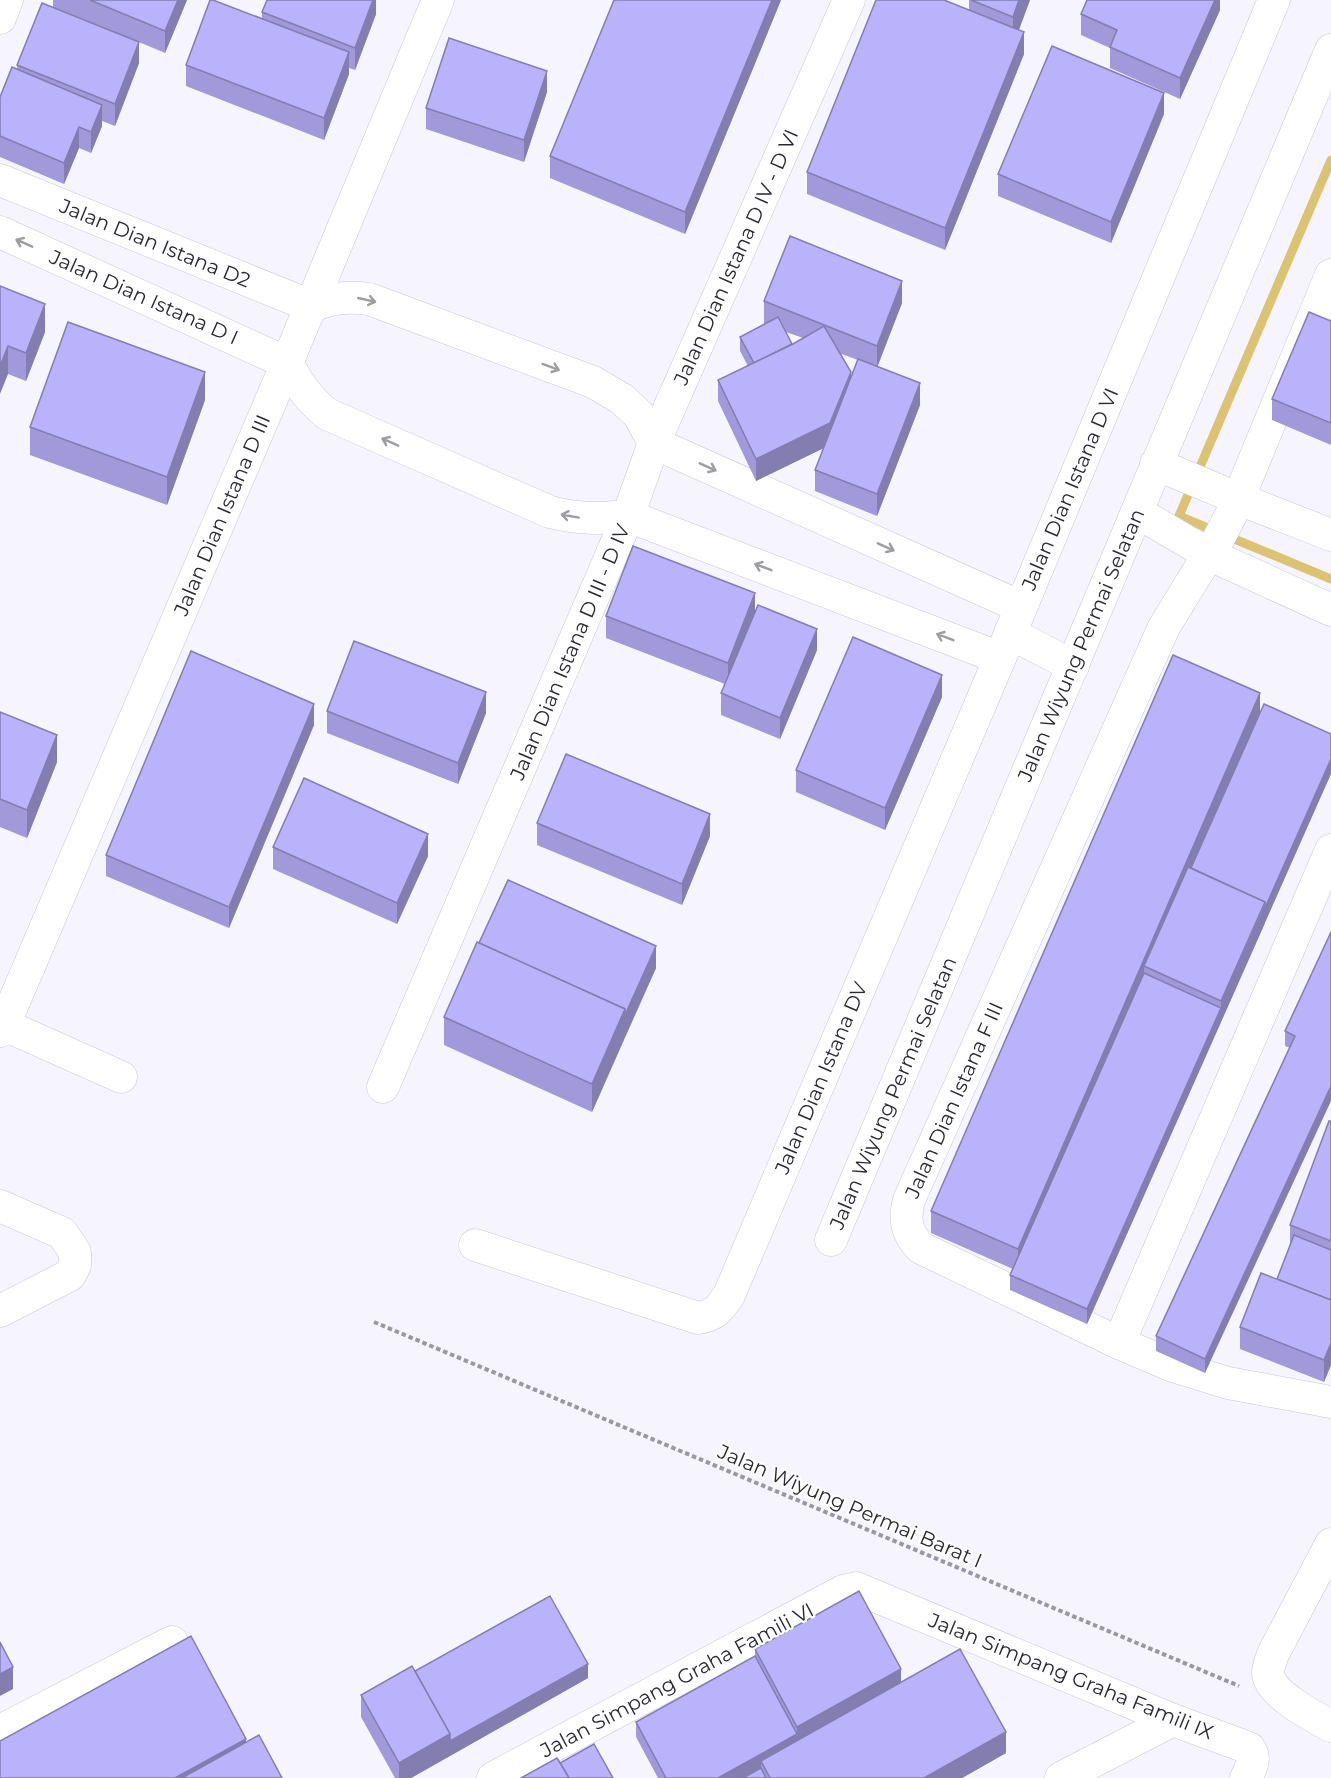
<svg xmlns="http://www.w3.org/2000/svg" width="1331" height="1778" viewBox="0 0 1331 1778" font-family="Montserrat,sans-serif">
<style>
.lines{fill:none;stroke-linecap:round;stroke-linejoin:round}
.stream{stroke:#dcc273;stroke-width:9}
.minor-casing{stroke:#c7c5dc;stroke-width:33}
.path{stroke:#9998a2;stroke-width:4;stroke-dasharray:4.5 3;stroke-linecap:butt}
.minor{stroke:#fff;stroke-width:32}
.wall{fill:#a199d9;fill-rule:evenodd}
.shaded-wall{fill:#837db0}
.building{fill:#bbb2fc;stroke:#837db0;stroke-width:1.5}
.oneway{stroke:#9e9ea2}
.labels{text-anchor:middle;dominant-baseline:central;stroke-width:4.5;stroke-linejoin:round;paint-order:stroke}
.street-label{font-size:20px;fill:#282831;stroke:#fff}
</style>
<rect width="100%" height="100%" fill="#f6f5ff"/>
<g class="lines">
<path class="stream" d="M1331 160 1179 516 1331 579"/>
<g class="minor-casing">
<g id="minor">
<path d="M0 18 7 0"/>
<path d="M0 180 311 306"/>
<path d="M0 232 287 363"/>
<path d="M1331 275 1234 509 1210 555 1202 565 1164 627 909 1200C904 1220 906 1233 921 1248L1119 1343 1173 1366 1228 1383 1331 1402"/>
<path d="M311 306C334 298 345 296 369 299L593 382 622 399 639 415 654 443"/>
<path d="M287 363C299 385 308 398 327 414L550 512C579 519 599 519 628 516L1000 658"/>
<path d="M654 443 1021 607"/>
<path d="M1156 464 1239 499 1331 535"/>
<path d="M1137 512 1210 555 1331 610"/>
<path d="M1010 633 1073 666"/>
<path d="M0 1023 121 1077"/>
<path d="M0 1031 4 1025 287 363 438 0"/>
<path d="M383 1087 628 516 654 443 849 0"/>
<path d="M0 1206 62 1233 75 1252V1265L70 1275 0 1311"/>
<path d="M831 1240 1331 50"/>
<path d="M475 1245 698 1318C716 1315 719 1309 729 1295L1000 658 1274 0"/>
<path d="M1119 1343 1331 850"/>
<path d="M1331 1544 1273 1654C1271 1660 1268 1667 1268 1673 1268 1693 1314 1717 1331 1726"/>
<path d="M0 1731 172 1642"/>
<path d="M493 1778 843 1591 856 1588 1173 1720 1249 1748C1257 1759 1251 1767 1246 1778"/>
<path d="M1061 1778 1173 1720"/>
</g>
</g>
<path class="path" d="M374 1322 1239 1686"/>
<use href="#minor" class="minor"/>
</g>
<g class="wall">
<path d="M53 0H187L165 53 139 42V63L115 126 102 121V126L91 153 79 148 64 184 0 157V97L17 69V65L113 31 53 7Z"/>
<path d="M376 0V14L355 70 349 68V74L324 140 186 86V65L262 19V12Z"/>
<path d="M781 0 685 234 550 178V156Z"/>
<path d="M969 0H1030L1019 30 1024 54 945 250 807 194V172L969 10Z"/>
<path d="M1220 0V10L1180 99 1110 68V48L1081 35V14Z"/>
<path d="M547 92 524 162 426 129V108Z"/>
<path d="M1164 114 1111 243 998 196V174Z"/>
<path d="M0 286 45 332 26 381 8 374Z"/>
<path d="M764 301 902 303 877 366 920 405 877 516 815 491V470L824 448 756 481 718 401V380L748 366 740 351V337L766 323H764ZM786 332 803 338 792 344ZM839 353 858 360 851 379Z"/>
<path d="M1331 321V445L1272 420V399Z"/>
<path d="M205 400 167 505 30 455V427Z"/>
<path d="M755 612 817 650 780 739 721 715V693L725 684 606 638V616Z"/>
<path d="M942 697 885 830 796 792V770Z"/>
<path d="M327 711 486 713 458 784 327 733Z"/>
<path d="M0 712 57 762 27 838 0 827Z"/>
<path d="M1260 713 1265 923 1087 1324 1010 1290V1275L1013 1269 931 1233V1211Z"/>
<path d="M314 725 229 928 106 876V855Z"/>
<path d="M537 823 710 836 682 905 537 845Z"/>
<path d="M273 847 428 856 397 924 273 869Z"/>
<path d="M1331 932 1205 1373 1156 1351V1336L1290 1048 1285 1046V1031Z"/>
<path d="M479 943 656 968 592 1112 444 1045V1017Z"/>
<path d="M1331 1121V1365L1324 1382 1240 1349V1327L1277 1279 1290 1246V1225Z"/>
<path d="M755 1649 901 1682 1006 1753 962 1778H658L636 1737V1722L755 1656Z"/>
<path d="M415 1671 588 1678 411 1778H395L361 1717V1695Z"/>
</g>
<g class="shaded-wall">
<path d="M178 0H187L165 53V31Z"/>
<path d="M373 0H376V14L355 70V48Z"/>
<path d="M772 0H781L685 234V212Z"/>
<path d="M1019 0H1030L1013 45V17Z"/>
<path d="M1215 0H1220V10L1180 99V78Z"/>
<path d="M1024 32V54L945 250V228Z"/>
<path d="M139 42V63L115 126V104Z"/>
<path d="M349 52V74L324 140V118Z"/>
<path d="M547 71V92L524 162V140Z"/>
<path d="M1164 93V114L1111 243V222Z"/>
<path d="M102 105V126L91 153V132Z"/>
<path d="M79 127V148L64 184V163Z"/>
<path d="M902 281V303L877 368V346Z"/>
<path d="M45 304V332L26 381V353Z"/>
<path d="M8 346V374L0 394V366Z"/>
<path d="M205 372V400L167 505V477Z"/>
<path d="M851 372V394L830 445 756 481V459Z"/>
<path d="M920 383V405L877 516V494Z"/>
<path d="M755 593V615L728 685V663Z"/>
<path d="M817 629V650L780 739V718Z"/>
<path d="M942 675V697L885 830V808Z"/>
<path d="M486 692V713L458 784V763Z"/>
<path d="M1260 693V715L1149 968 1144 966V980L1018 1271V1249Z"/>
<path d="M314 704V725L229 928V907Z"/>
<path d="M57 735V762L27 838V810Z"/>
<path d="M1331 759V774L1087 1324V1309L1221 1008V1001Z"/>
<path d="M710 814V836L682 905V884Z"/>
<path d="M428 834V856L397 924V903Z"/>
<path d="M656 946V968L625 1037V1015Z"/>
<path d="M625 1009V1037L592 1112V1084Z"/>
<path d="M1331 1086V1101L1205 1373V1359Z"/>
<path d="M1331 1343V1365L1324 1382V1360Z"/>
<path d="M588 1664V1678L411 1778H399V1763L450 1734Z"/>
<path d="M13 1667V1689L0 1696V1674Z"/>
<path d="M901 1669V1691L761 1761V1769L745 1778H718L797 1734V1727Z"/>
<path d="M1006 1732V1753L962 1778H924Z"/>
<path d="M246 1739V1760L214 1778H175Z"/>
</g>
<g class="building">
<path d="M90 0H178L165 31Z"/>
<path d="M210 0H213L349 52 324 118 186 65Z"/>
<path d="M267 0H373L355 48 262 12Z"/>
<path d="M614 0H772L685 212 550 156Z"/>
<path d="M876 0H944L1024 32 945 228 807 172Z"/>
<path d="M971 0H1019L1013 17Z"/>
<path d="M1087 0H1215L1180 78 1110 47 1117 30 1081 14Z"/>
<path d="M42 3 139 42 115 104 17 65Z"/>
<path d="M449 38 547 71 524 140 426 108Z"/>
<path d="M1052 46 1164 93 1111 222 998 174Z"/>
<path d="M12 67 102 105 91 132 79 127 64 163 0 136V97Z"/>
<path d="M790 236 902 281 877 346 764 301Z"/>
<path d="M0 286 45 304 26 353 8 346 0 366Z"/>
<path d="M1309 312 1331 321V423L1272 399Z"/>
<path d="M778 317 792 344 754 363 740 337Z"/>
<path d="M68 322 205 372 167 477 30 427Z"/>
<path d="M824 326 851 372 830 423 756 459 718 380 793 344Z"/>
<path d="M858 359 920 383 877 494 815 470Z"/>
<path d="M633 546 755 593 728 663 606 616Z"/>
<path d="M758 605 817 629 780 718 721 693Z"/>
<path d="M853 637 942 675 885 808 796 770Z"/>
<path d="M354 641 486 692 458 763 327 711Z"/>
<path d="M191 651 314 704 229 907 106 855Z"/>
<path d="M1173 655 1260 693 1018 1249 931 1211Z"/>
<path d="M1264 704 1331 734V759L1265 908V902L1191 868Z"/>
<path d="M0 712 57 735 27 810 0 799Z"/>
<path d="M566 754 710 814 682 884 537 823Z"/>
<path d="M304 778 428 834 397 903 273 847Z"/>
<path d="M1188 867 1265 902 1221 1001 1144 966Z"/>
<path d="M508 880 656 946 625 1015V1009L479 943Z"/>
<path d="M1331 932V1086L1205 1359 1156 1336 1295 1036 1285 1031Z"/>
<path d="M477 942 625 1009 592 1084 444 1017Z"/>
<path d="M1144 973 1221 1008 1087 1309 1010 1275Z"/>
<path d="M1329 1121H1331V1241L1290 1225Z"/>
<path d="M1294 1235 1331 1250V1300L1277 1279Z"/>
<path d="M1261 1273 1331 1300V1343L1324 1360 1240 1327Z"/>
<path d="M859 1591 901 1669 797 1727 755 1649Z"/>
<path d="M550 1596 588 1664 450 1741V1734L415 1671Z"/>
<path d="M191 1636 246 1739 175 1778H0V1741Z"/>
<path d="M0 1642 13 1667 0 1674Z"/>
<path d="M960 1649 1006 1732 924 1778H770L761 1761Z"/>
<path d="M755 1656 797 1734 718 1778H666L636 1722Z"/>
<path d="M412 1666 450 1734 399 1763 361 1695Z"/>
<path d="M259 1735 282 1778H182Z"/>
<path d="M594 1744 613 1778H569L560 1763Z"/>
<path d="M557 1758 569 1778H521Z"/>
<path d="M761 1768 766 1778H743Z"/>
</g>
<defs><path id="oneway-shaft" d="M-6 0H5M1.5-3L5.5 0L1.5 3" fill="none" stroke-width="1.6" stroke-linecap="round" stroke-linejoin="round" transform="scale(1.5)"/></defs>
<g class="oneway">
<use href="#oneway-shaft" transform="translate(24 243) rotate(-156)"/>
<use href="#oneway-shaft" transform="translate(367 300) rotate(13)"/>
<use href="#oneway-shaft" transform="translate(551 367) rotate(20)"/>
<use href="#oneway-shaft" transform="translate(390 442) rotate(-156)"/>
<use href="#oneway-shaft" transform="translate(708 467) rotate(24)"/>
<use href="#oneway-shaft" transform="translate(570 516) rotate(-170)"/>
<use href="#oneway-shaft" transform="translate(886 547) rotate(24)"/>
<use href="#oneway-shaft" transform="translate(763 567) rotate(-159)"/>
<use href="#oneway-shaft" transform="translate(945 637) rotate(-159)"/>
</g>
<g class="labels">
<g class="street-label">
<text transform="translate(155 243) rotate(22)">Jalan Dian Istana D2</text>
<text transform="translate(736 257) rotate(-66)">Jalan Dian Istana D IV - D VI</text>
<text transform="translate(144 297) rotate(24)">Jalan Dian Istana D I</text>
<text transform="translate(1070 489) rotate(-67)">Jalan Dian Istana D VI</text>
<text transform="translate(222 515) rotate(-67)">Jalan Dian Istana D III</text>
<text transform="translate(1081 645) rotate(-67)">Jalan Wiyung Permai Selatan</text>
<text transform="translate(570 652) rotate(-67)">Jalan Dian Istana D III - D IV</text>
<text transform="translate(821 1078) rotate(-67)">Jalan Dian Istana DV</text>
<text transform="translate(893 1093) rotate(-67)">Jalan Wiyung Permai Selatan</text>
<text transform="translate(954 1100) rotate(-66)">Jalan Dian Istana F III</text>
<text transform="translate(850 1506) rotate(23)">Jalan Wiyung Permai Barat I</text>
<text transform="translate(1071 1676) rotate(22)">Jalan Simpang Graha Famili IX</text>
<text transform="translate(677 1680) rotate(-28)">Jalan Simpang Graha Famili VI</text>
</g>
</g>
</svg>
